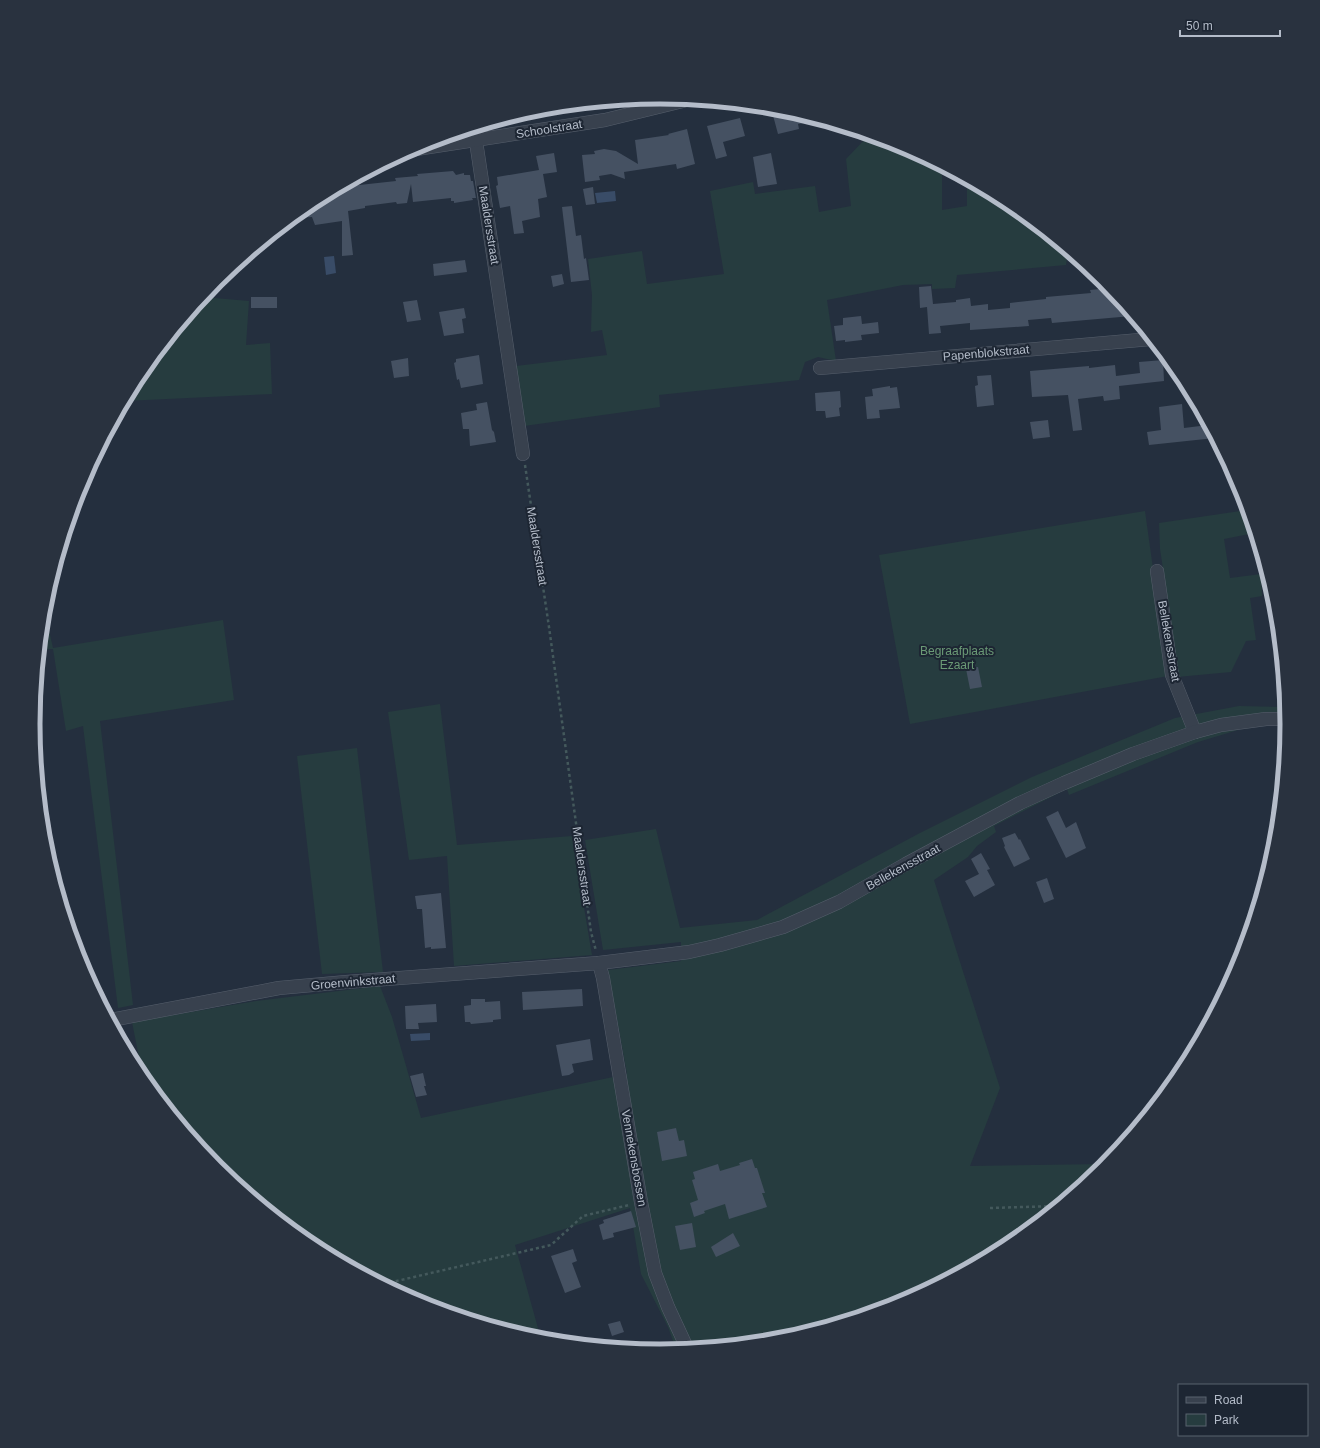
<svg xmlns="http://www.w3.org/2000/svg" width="1320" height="1448" viewBox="0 0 1320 1448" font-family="Helvetica,sans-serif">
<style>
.green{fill:#263c3f}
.water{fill:#394c67}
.building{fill:#455162}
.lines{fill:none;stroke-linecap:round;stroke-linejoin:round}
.minor-casing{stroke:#565f6c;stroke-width:14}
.path{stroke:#44595c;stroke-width:2.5;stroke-dasharray:3 3;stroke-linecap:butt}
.minor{stroke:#38414e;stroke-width:13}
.labels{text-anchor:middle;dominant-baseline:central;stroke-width:4;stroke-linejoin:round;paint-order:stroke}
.street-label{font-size:12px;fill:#b4bcc9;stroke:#1d2633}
.park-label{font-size:12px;fill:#6b9a76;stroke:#1d2633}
.rim{fill:none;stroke:#b4bcc9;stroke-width:5}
</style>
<rect width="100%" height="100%" fill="#242f3e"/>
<g class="green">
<path d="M869 135 900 145 942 167V210L967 206V181L1009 203 1075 257 1067 258 1066 265 957 275 955 288 932 289V284L903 285 827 300 836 361 818 357 805 362 799 380 659 395 660 407 524 426 516 366 607 355 602 330 591 332 592 295 588 259 642 251 647 284 724 274 710 191 753 182 755 194 815 186 819 212 851 206 846 159Z"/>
<path d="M203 297 249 301 246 345 270 343 272 394 125 401 139 375Z"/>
<path d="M1247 510 1254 533 1224 539 1230 578 1261 574 1262 596 1250 598 1256 640 1246 641 1231 672 1177 677 1169 608 1160 549 1159 523Z"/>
<path d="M1145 511 1168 676 910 724 879 555Z"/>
<path d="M44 608 53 648 223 620 234 700 100 721 133 1005 118 1008 83 726 66 731 53 649 40 650Z"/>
<path d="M440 704 457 845 572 836 592 955 454 966 447 856 409 860 388 712Z"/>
<path d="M1239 706 1285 707 1286 714 1237 717 1238 730 1198 742 1069 795 1067 789 994 826 996 832 977 846 968 857 934 880 1000 1088 970 1166 1106 1164 1008 1245 900 1303 782 1339 676 1349 668 1327 641 1274 630 1208 515 1245 541 1339H537L420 1303 311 1245 216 1167 143 1077 132 1022 256 1001 380 986 392 1017 421 1118 627 1074 608 970 681 961V942L603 950 585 840 656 829 680 928 757 920 918 834 1032 777 1175 718Z"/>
<path d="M357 748 383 972 322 974 297 756Z"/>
</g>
<g class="water">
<path d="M615 191 616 201 597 203 595 193Z"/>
<path d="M334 256 336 273 326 275 324 257Z"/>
<path d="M430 1033V1040L411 1041 410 1034Z"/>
</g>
<g class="building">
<path d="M771 108 783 109 820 120 798 124 799 129 778 134Z"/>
<path d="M740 118 745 136 723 142 727 156 716 159 707 126Z"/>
<path d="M687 129 695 164 677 169 676 164 624 172 625 179 611 174 599 176 600 180 585 182 582 155 595 154 594 151 604 149 616 151 638 164 635 140 669 135 668 134Z"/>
<path d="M554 153 557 172 543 174 547 197 538 199 540 217 522 221 524 233 514 234 510 206 500 208 496 186 498 185 497 177 539 170 536 156Z"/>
<path d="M771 153 777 184 758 187 753 157Z"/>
<path d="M453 171 456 175 464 173V175H470L471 181H473L476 198H472L473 200 454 203V201H451V198L413 202 411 184 407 203 397 204 396 202 365 206V208L348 211 353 255 342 256V221L315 225 312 217 293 218 312 203 341 187 396 181 395 178 418 176 417 174Z"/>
<path d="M593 187 595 204 586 205 583 189Z"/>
<path d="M572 206 576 236 581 235 584 259 586 258 589 280 571 282 562 207Z"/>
<path d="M465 260 467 272 434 276 433 264Z"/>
<path d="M562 274 564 284 553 287 551 276Z"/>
<path d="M931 286 933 304 956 302V300L970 298 971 306 988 304V310L1010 308V303L1046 299V297L1091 293 1090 290 1110 288 1132 316 1052 323 1051 318 1028 320 1029 326 970 330V323L940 326 941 333 929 334 927 307 920 308 919 287Z"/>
<rect x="251" y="297" width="26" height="11"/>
<path d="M417 300 421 320 407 322 403 302Z"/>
<path d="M464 308 466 318 462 319 464 333 444 336 439 312Z"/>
<path d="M861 316 862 324 878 322 879 333 861 335 862 340 845 342V340L836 341 834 326 843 325V318Z"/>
<path d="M479 355 483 384 461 388 459 379 457 380 454 363 456 362V359Z"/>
<path d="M408 358 409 376 394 378 391 361Z"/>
<path d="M1163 360 1164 381 1119 386 1120 399 1104 401 1103 396 1078 399 1082 430 1073 431 1068 395 1032 397 1030 371 1089 366V368L1115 365 1116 376 1140 373 1139 362Z"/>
<path d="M991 375 994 405 977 407 975 386 978 385 977 376Z"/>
<path d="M890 386V388L897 387 900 408 879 410 880 418 867 419 865 397 873 396 872 389Z"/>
<path d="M840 391 841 407 839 408 840 416 826 418 825 411H816L815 393Z"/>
<path d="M487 402 492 430 494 432 496 442 470 446 469 429H463L461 413 477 410 476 404Z"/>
<path d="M1182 404 1184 428 1208 425 1215 438 1149 445 1147 432 1161 430 1159 407Z"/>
<path d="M1048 420 1050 437 1033 439 1030 422Z"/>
<path d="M978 667 982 687 970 689 966 669Z"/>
<path d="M1058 811 1066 828 1076 822 1086 848 1066 858 1046 817Z"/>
<path d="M1015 833 1019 840 1020 839 1030 859 1014 867 1004 847 1005 846 1002 838Z"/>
<path d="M981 853 990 869 987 870 995 885 974 897 965 881 979 874 971 859Z"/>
<path d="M1047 878 1054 899 1044 903 1036 882Z"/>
<path d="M441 893 446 948 431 949V947L425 948 422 909H417L415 896Z"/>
<path d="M582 989 583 1006 523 1010 522 992Z"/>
<path d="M471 999H485V1002L500 1001 501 1019 493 1020V1022L471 1024 470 1022H465L464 1006 471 1005Z"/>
<path d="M436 1004 437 1022 418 1023 419 1029H406L405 1006Z"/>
<path d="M590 1039 593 1060 572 1064 574 1072 569 1075 562 1076 556 1045Z"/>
<path d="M423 1073 426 1086H424L427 1095 416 1097 410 1076Z"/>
<path d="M676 1128 679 1141 684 1140 687 1156 662 1161 657 1132Z"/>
<path d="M752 1159 755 1168H757L765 1193H762L767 1207 729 1219 725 1204 704 1211 705 1213 694 1217 690 1203 698 1200 692 1180 695 1179 693 1172 718 1164 720 1171 740 1165 739 1163Z"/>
<path d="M631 1211 636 1227 613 1233 614 1237 603 1240 599 1225 604 1223 603 1220Z"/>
<path d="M692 1223 696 1247 680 1250 675 1226Z"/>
<path d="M733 1233 740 1246 716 1257 711 1247Z"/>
<path d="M573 1249 577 1261 572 1263 581 1287 565 1293 551 1256Z"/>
<path d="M620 1321 624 1332 612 1336 608 1324Z"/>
</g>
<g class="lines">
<g class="minor-casing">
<g id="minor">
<path d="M474 128 523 454"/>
<path d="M410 150 605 120 687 100"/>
<path d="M820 368 1151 339"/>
<path d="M1157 571 1172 675 1195 732"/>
<path d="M599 963 603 978 641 1202 655 1273 668 1307 687 1348"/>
<path d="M111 1020 279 988 346 982 599 963 689 952 720 945 783 927 839 902 906 864 1020 803 1064 783 1133 754 1195 732 1221 725 1266 719H1287"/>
</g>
</g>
<g class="path">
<path d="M525 465 549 627 591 932 596 951"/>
<path d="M990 1208 1057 1206"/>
<path d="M384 1284 551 1245 583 1216 629 1205"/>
</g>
<use href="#minor" class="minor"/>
</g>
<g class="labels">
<g class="street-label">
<text transform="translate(549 129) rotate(-9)">Schoolstraat</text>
<text transform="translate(489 225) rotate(81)">Maaldersstraat</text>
<text transform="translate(986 353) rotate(-5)">Papenblokstraat</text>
<text transform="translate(537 546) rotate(81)">Maaldersstraat</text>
<text transform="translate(1169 641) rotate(80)">Bellekensstraat</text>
<text transform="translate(582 866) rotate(82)">Maaldersstraat</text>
<text transform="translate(903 867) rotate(-29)">Bellekensstraat</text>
<text transform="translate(353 982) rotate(-5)">Groenvinkstraat</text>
<text transform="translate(634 1158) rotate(80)">Vennekensbossen</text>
</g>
<g class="park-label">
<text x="957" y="651">Begraafplaats<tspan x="957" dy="14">Ezaart</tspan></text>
</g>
</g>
<path d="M0 0H1320V1448H0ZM40 724a620 620 0 1 1 1240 0a620 620 0 1 1-1240 0Z" fill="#29323f" fill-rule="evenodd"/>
<path class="rim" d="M40 724a620 620 0 1 1 1240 0a620 620 0 1 1-1240 0Z"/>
<rect x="1178" y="1384" width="130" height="52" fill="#1d2633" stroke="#59626f"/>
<rect x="1186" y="1397" width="20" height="6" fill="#38414e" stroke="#59626f"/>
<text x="1214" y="1404" font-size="12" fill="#b4bcc9">Road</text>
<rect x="1186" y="1414" width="20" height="12" fill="#263c3f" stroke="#59626f"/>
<text x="1214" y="1424" font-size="12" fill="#b4bcc9">Park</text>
<path d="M1180 30v6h100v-6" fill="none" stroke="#b4bcc9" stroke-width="2"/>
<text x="1186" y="30" font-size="12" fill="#b4bcc9" stroke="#1d2633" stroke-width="3" paint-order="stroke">50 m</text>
</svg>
